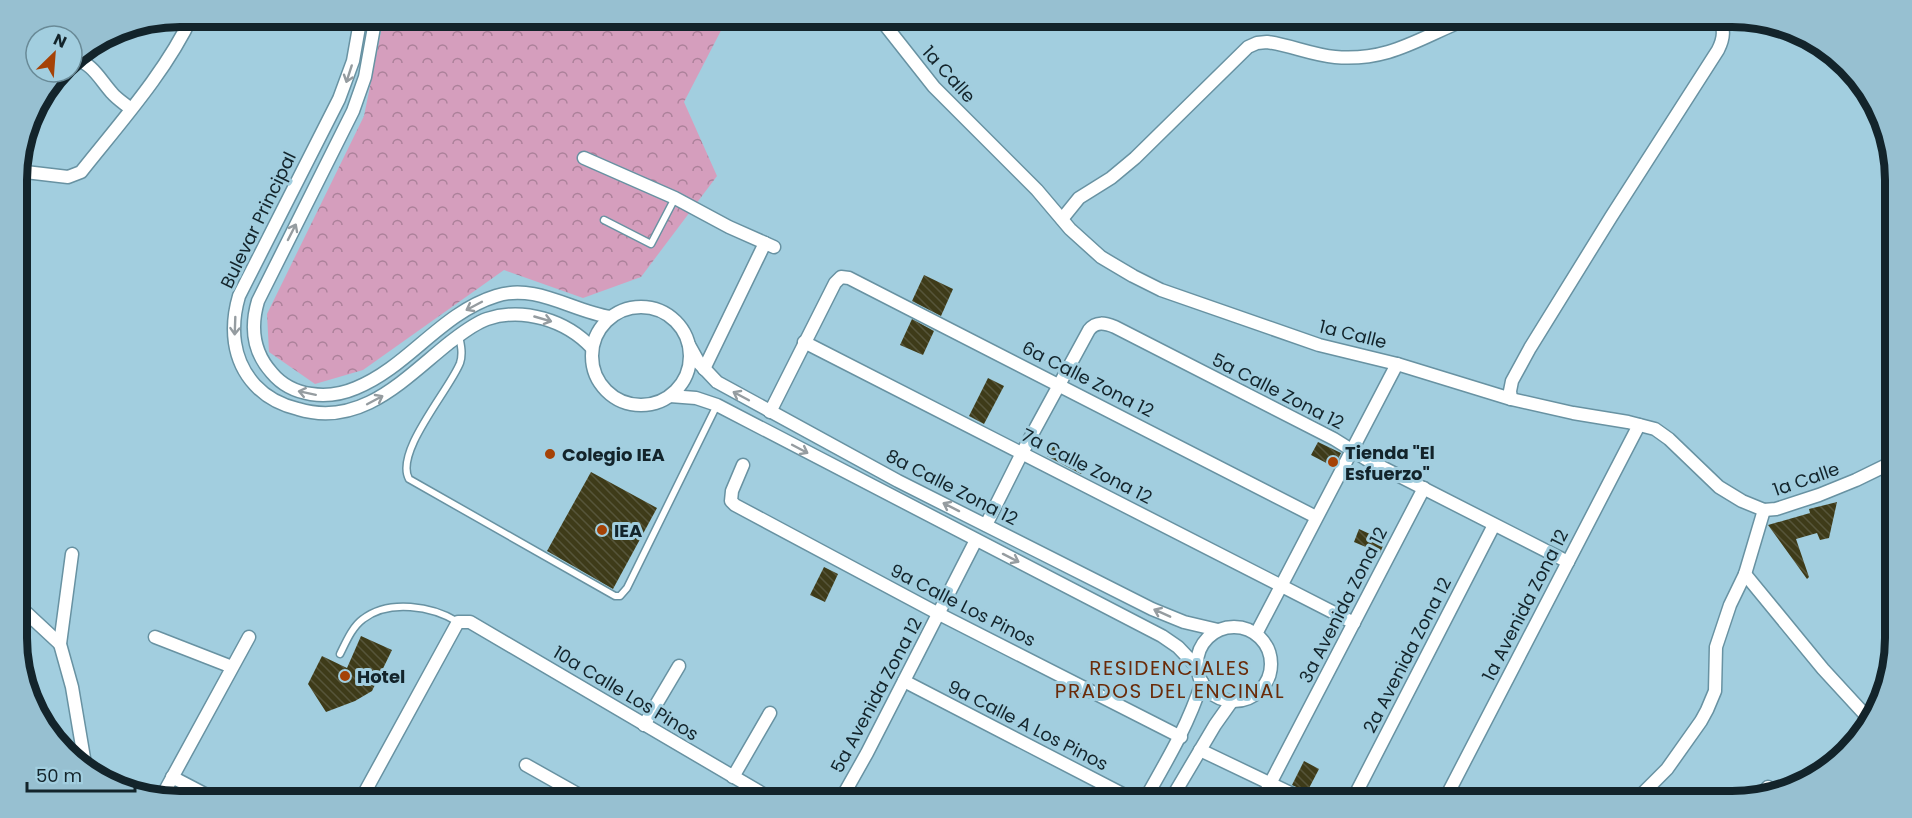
<svg xmlns="http://www.w3.org/2000/svg" width="1912" height="818" viewBox="0 0 1912 818" font-family="Poppins,sans-serif">
<style>
.forest{fill:url(#forest-crowns)}
.building{fill:url(#building-back-hatch)}
.lines{fill:none;stroke-linecap:round;stroke-linejoin:round}
.service-casing{stroke:#6892a2;stroke-width:9}
.minor-casing{stroke:#6892a2;stroke-width:15}
.service{stroke:#fff;stroke-width:6}
.minor{stroke:#fff;stroke-width:12}
.oneway{stroke:#959ca0}
.poi-dot{fill:#a54206;stroke:#a2cedf;stroke-width:2}
.labels{text-anchor:middle;dominant-baseline:central;stroke-width:6;stroke-linejoin:round;paint-order:stroke}
.street-label{font-size:18px;fill:#13242b;stroke:#a2cedf}
.poi-label{font-size:18px;font-weight:bold;fill:#13242b;stroke:#a2cedf;text-anchor:start}
.neighbourhood-label{font-size:20px;letter-spacing:1.5px;fill:#6a2b09;stroke:#a2cedf}
.rim{fill:none;stroke:#13242b;stroke-width:8}
</style>
<defs>
<pattern id="forest-crowns" width="20" height="18" patternUnits="userSpaceOnUse" patternTransform="scale(1.5)"><rect width="20" height="18" fill="#d59ebd"/><path d="M2 6a3 3 0 1 1 6 0M12 15a3 3 0 1 1 6 0" fill="none" stroke="#ac819a"/></pattern>
<pattern id="building-back-hatch" width="6" height="6" patternUnits="userSpaceOnUse" patternTransform="scale(1.5)"><rect width="6" height="6" fill="#3e3b19"/><path d="M-1 5l2 2M0 0l6 6M5-1l2 2" fill="none" stroke="#56553a"/></pattern>
</defs>
<rect width="100%" height="100%" fill="#a2cedf"/>
<path class="forest" d="M384 17H728L684 102 717 176 641 277 583 298 504 270 363 370 315 384 269 352 267 314 364 116Z"/>
<g class="building">
<path d="M924 275 953 289 941 316 912 301Z"/>
<path d="M912 319 934 331 923 355 900 345Z"/>
<path d="M988 378 1004 386 984 424 969 416Z"/>
<path d="M1318 442 1341 453 1334 467 1311 455Z"/>
<path d="M1054 445 1087 463 1081 474 1047 456Z"/>
<path d="M591 472 657 508 613 589 547 551Z"/>
<path d="M1837 502 1829 538 1820 540 1817 533 1796 539 1809 577 1807 579 1768 525 1810 513 1809 509Z"/>
<path d="M1359 529 1385 541 1380 553 1354 542Z"/>
<path d="M824 567 838 574 825 602 810 595Z"/>
<path d="M361 636 392 650 372 691 355 701 326 712 308 684 322 656 347 668Z"/>
<path d="M1304 761 1319 769 1307 792 1292 785Z"/>
</g>
<g class="lines">
<g class="service-casing">
<g id="service">
<path d="M1437 16 1450 25"/>
<path d="M604 220 651 244 675 198"/>
<path d="M459 336C461 345 463 354 460 363 450 389 394 452 409 479L615 596H620L627 588 717 405"/>
<path d="M340 654C346 642 352 627 363 619 389 599 432 606 458 622"/>
</g>
</g>
<g class="minor-casing">
<g id="minor">
<path d="M361 16 353 61 339 99 239 296C230 327 232 360 255 385 267 398 281 405 298 409 361 428 404 379 449 343 461 334 473 324 487 319 523 307 566 320 592 348"/>
<path d="M376 16 365 77 353 111 258 301C250 328 253 352 272 373 292 397 328 400 356 388 408 367 441 313 496 296 535 283 572 311 610 317"/>
<path d="M878 16 934 87 1037 190 1070 229 1101 257 1133 276 1161 290 1319 345 1397 364 1511 399 1573 413 1628 422 1655 429 1669 439 1719 487 1742 501 1764 510 1776 509 1819 495 1856 480 1895 461"/>
<path d="M72 57C94 65 98 77 112 93 117 99 125 104 131 109"/>
<path d="M584 158 675 198 729 227 774 247"/>
<path d="M17 171 68 177 81 172C119 124 166 72 192 16"/>
<path d="M1062 219 1079 198 1111 178 1135 158 1248 47 1257 43 1267 42C1290 45 1312 55 1335 57 1393 62 1424 34 1475 16"/>
<circle cx="641" cy="356" r="49"/>
<path d="M804 342 1354 623"/>
<path d="M689 345 699 363 717 382 898 481 1152 609 1184 622 1218 630"/>
<path d="M704 369 765 243"/>
<path d="M670 396 696 398 717 405 1162 636 1178 647 1197 667"/>
<path d="M1511 399 1510 391 1512 381 1530 348 1611 217 1718 50C1724 38 1725 29 1718 16"/>
<path d="M770 412 835 283 841 277 849 278 1316 517"/>
<path d="M743 465 732 491 731 501 735 505 939 614 1181 737"/>
<path d="M986 525 1022 453 1089 330C1096 321 1105 323 1115 327L1334 439 1366 459 1568 562"/>
<path d="M72 554 60 644 72 687 85 764"/>
<path d="M1745 574 1823 669 1869 719"/>
<path d="M18 605 60 644"/>
<circle cx="1234" cy="664" r="37"/>
<path d="M1256 634 1397 364"/>
<path d="M155 637 232 667"/>
<path d="M904 681 1136 801"/>
<path d="M644 725 679 666"/>
<path d="M1200 750 1307 801"/>
<path d="M526 765 590 801"/>
<path d="M172 777 218 801"/>
<path d="M733 777 770 713"/>
<path d="M1762 794 1768 787"/>
<path d="M161 798 249 637"/>
<path d="M360 801 458 622H470L775 801"/>
<path d="M840 801 867 753 976 540"/>
<path d="M1144 801C1166 762 1188 726 1202 682"/>
<path d="M1170 801 1215 725 1232 701"/>
<path d="M1261 801 1424 488"/>
<path d="M1352 801 1494 525"/>
<path d="M1444 801 1639 425"/>
<path d="M1635 801 1667 769 1701 721 1707 710 1715 691 1716 647 1730 605 1745 574 1764 510"/>
</g>
</g>
<use href="#service" class="service"/>
<use href="#minor" class="minor"/>
</g>
<defs><path id="oneway-shaft" d="M-6 0H5M1.5-3L5.5 0L1.5 3" fill="none" stroke-width="1.6" stroke-linecap="round" stroke-linejoin="round" transform="scale(1.5)"/></defs>
<g class="oneway">
<use href="#oneway-shaft" transform="translate(349 74) rotate(108)"/>
<use href="#oneway-shaft" transform="translate(292 232) rotate(-63)"/>
<use href="#oneway-shaft" transform="translate(474 306) rotate(152)"/>
<use href="#oneway-shaft" transform="translate(543 319) rotate(16)"/>
<use href="#oneway-shaft" transform="translate(235 326) rotate(92)"/>
<use href="#oneway-shaft" transform="translate(307 393) rotate(-168)"/>
<use href="#oneway-shaft" transform="translate(741 396) rotate(-152)"/>
<use href="#oneway-shaft" transform="translate(375 400) rotate(-28)"/>
<use href="#oneway-shaft" transform="translate(800 449) rotate(28)"/>
<use href="#oneway-shaft" transform="translate(951 507) rotate(-153)"/>
<use href="#oneway-shaft" transform="translate(1011 558) rotate(27)"/>
<use href="#oneway-shaft" transform="translate(1162 613) rotate(-156)"/>
</g>
<g class="poi-dot">
<circle cx="550" cy="454" r="6"/>
<circle cx="1333" cy="462" r="6"/>
<circle cx="602" cy="530" r="6"/>
<circle cx="345" cy="676" r="6"/>
</g>
<g class="labels">
<g class="street-label">
<text transform="translate(949 74) rotate(48)">1a Calle</text>
<text transform="translate(258 220) rotate(-64)">Bulevar Principal</text>
<text transform="translate(1353 334) rotate(14)">1a Calle</text>
<text transform="translate(1088 379) rotate(27)">6a Calle Zona 12</text>
<text transform="translate(1278 391) rotate(27)">5a Calle Zona 12</text>
<text transform="translate(1087 466) rotate(27)">7a Calle Zona 12</text>
<text transform="translate(1806 479) rotate(-19)">1a Calle</text>
<text transform="translate(952 487) rotate(27)">8a Calle Zona 12</text>
<text transform="translate(963 605) rotate(27)">9a Calle Los Pinos</text>
<text transform="translate(1343 605) rotate(-63)">3a Avenida Zona 12</text>
<text transform="translate(1525 605) rotate(-63)">1a Avenida Zona 12</text>
<text transform="translate(1407 655) rotate(-63)">2a Avenida Zona 12</text>
<text transform="translate(626 693) rotate(31)">10a Calle Los Pinos</text>
<text transform="translate(876 695) rotate(-62)">5a Avenida Zona 12</text>
<text transform="translate(1028 725) rotate(27)">9a Calle A Los Pinos</text>
</g>
<g class="poi-label">
<text x="1345" y="452">Tienda "El<tspan x="1345" dy="21">Esfuerzo"</tspan></text>
<text x="562" y="454">Colegio IEA</text>
<text x="614" y="530">IEA</text>
<text x="357" y="676">Hotel</text>
</g>
<g class="neighbourhood-label">
<text x="1170" y="668">RESIDENCIALES<tspan x="1170" dy="23">PRADOS DEL ENCINAL</tspan></text>
</g>
</g>
<path d="M0 0H1912V818H0ZM180 27H1732A153 153 0 0 1 1885 180V638A153 153 0 0 1 1732 791H180A153 153 0 0 1 27 638V180A153 153 0 0 1 180 27Z" fill="#97c0d1" fill-rule="evenodd"/>
<path class="rim" d="M180 27H1732A153 153 0 0 1 1885 180V638A153 153 0 0 1 1732 791H180A153 153 0 0 1 27 638V180A153 153 0 0 1 180 27Z"/>
<g transform="translate(54 54) rotate(25)"><circle r="28" fill="#a2cedf" stroke="#698a97" stroke-width="1.5"/>
<path d="M0-4.5L10 22L0 15L-10 22Z" fill="#a54206"/>
<text y="-9" font-size="16" font-weight="bold" text-anchor="middle" fill="#13242b">N</text>
</g>
<path d="M27 782v9h108v-9" fill="none" stroke="#13242b" stroke-width="3"/>
<text x="36" y="782" font-size="18" fill="#13242b" stroke="#a2cedf" stroke-width="4.5" paint-order="stroke">50 m</text>
</svg>
